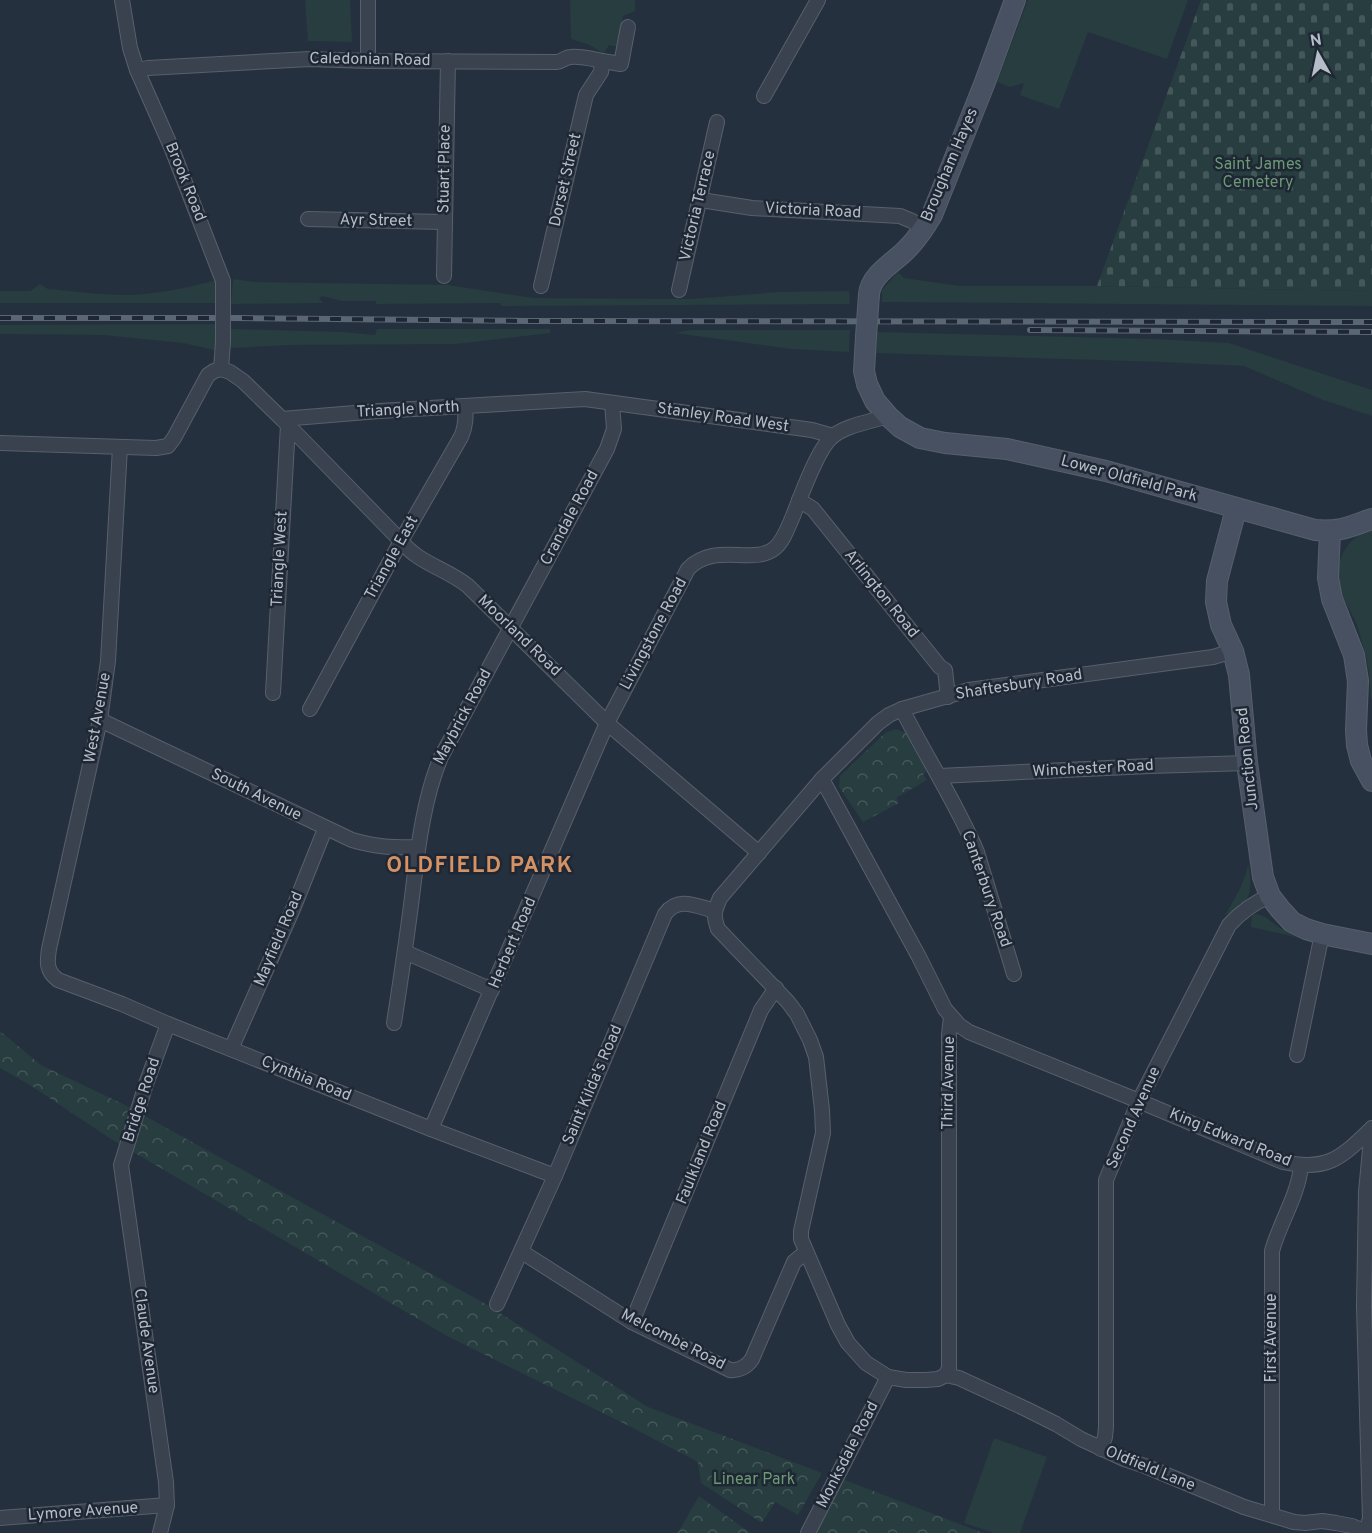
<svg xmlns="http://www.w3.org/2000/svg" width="1372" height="1533" viewBox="0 0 1372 1533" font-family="Overpass,sans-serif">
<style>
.grass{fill:#273d3f}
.cemetery{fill:url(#cemetery-stones)}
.park{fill:url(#park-crowns)}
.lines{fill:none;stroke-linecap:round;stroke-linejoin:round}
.street-casing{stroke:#57606c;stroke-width:16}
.secondary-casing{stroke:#57606c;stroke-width:22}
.street{stroke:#39424e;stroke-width:14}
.secondary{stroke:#475161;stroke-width:20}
.rail-casing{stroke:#5b6675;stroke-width:6}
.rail{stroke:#1e2733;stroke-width:4;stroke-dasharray:11;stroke-linecap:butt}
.street-bridge-casing{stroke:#57606c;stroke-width:16;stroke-linecap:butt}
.secondary-bridge-casing{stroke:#57606c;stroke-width:22;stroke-linecap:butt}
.street-bridge{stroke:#39424e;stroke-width:14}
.secondary-bridge{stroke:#475161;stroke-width:20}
.labels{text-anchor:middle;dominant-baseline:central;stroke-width:5;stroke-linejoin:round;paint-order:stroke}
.street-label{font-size:16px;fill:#b5bdc9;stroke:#1e2733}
.park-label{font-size:16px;fill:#6c9a75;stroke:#1e2733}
.district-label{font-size:22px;font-weight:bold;letter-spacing:1.5px;fill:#d49265;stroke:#1e2733}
</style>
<defs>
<pattern id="cemetery-stones" width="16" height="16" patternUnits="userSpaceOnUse" patternTransform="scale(1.5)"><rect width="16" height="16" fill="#273d3f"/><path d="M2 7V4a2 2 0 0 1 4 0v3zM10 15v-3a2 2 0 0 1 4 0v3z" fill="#445759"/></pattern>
<pattern id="park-crowns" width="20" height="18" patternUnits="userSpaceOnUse" patternTransform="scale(1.5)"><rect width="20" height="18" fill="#273d3f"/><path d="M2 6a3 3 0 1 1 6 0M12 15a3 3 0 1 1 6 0" fill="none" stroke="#445759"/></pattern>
</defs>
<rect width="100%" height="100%" fill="#25303e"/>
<g class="grass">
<path d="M305 0H350L352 42 308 41Z"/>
<path d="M570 0H635V11L623 16 618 47 609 45 603 54 590 45 571 39Z"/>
<path d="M1028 0H1188L1167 59 1088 32 1059 109 1020 95 1024 83 1010 87 997 82Z"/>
<path d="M898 272 904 278 960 286H1096L1372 291V306L882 302V290Z"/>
<path d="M233 279 256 282 448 285 533 298 691 299 779 292 849 291 850 304 501 306 500 303 376 304V301H342L322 296 319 299 323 303 231 304Z"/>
<path d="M217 280 218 303H0V291H30L40 284 48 289C73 291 99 295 124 295 155 295 186 288 217 280Z"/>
<path d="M220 324 219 344 214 350 183 343 103 335 0 334V325Z"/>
<path d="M231 329 343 332 375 335 377 329H550V333L456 344 288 345 231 348Z"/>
<path d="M690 330H850L849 352 792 349 675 333Z"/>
<path d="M877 332 1154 339 1229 343 1372 390V416L1323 400 1244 366 1162 362 876 353Z"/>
<path d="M1372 529V699H1371C1370 682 1369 665 1364 649 1361 640 1359 630 1356 622 1350 610 1341 597 1338 583 1334 560 1349 535 1372 529Z"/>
<path d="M1248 864C1251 876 1253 895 1243 904 1237 908 1231 911 1225 916 1234 899 1245 883 1248 864Z"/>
<path d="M1257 914 1265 917 1280 928 1310 940 1251 927 1252 915Z"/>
<path d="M994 1438 1047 1457 1020 1533H994L964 1523Z"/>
</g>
<path class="cemetery" d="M1201 0H1372V291L1097 286Z"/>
<g class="park">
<path d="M896 729 906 733 927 772 923 774 927 780 896 798 899 803 863 822 839 787 840 776 885 733Z"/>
<path d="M0 1031 41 1065 125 1105 484 1303 648 1407 822 1473 798 1515 775 1502 762 1523 701 1483 698 1462 631 1427 447 1336 111 1139 30 1085 0 1068Z"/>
<path d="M842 1479 983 1533H816Z"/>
<path d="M699 1496 749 1532 751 1533H676L679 1531Z"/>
</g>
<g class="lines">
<g class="street-casing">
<g id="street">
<path d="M122 0 130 48 137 70 172 149 223 281"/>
<path d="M368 0V61"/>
<path d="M602 61 621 64 628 27"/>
<path d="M137 70 148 68 310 59 368 61 557 62C562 61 566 57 571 57 581 56 592 59 602 61L601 72 586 95 541 286"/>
<path d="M764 96 818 0"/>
<path d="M701 200 752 208 900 216 912 221 923 229"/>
<path d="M308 219 444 222"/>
<path d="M444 276 448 61"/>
<path d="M679 290 717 122"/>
<path d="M221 369 230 372 243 381 282 419 401 541C418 563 447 569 468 586L607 723 759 853"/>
<path d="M221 369 223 342"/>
<path d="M282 419 379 411 585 399 812 430 833 436"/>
<path d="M0 443 156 448 168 446 174 438 208 375 214 371 221 369"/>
<path d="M120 447 108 661 100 720 49 949C47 962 46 971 58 980L122 1004 168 1024 431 1129 555 1176"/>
<path d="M799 500 813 509 940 667 945 670 948 697"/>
<path d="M273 693 288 425"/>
<path d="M310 709 401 541 461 437C466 426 466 417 465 406"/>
<path d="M902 709C926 757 956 802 977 852L1014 974"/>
<path d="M100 720 352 840C376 847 393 848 418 847"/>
<path d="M939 776 1150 766 1247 763"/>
<path d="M822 779 919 957 945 1009 959 1025 969 1032 1139 1101 1283 1162C1328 1172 1342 1157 1372 1128"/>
<path d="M405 952 492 990"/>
<path d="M951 1017 949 1035V1368L946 1375 938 1379 926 1380H906L888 1377 866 1363 848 1343 838 1325 801 1239V1231L823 1133 822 1110 816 1057 810 1040 797 1014 788 1002 718 929C713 915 714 912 720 898L822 779 878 723 889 715 902 709 969 690 1213 657 1233 651"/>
<path d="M394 1023C400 984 406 944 411 905 417 857 422 802 441 757L607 449 614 429 612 403"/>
<path d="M231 1049 293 909 325 829"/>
<path d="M1297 1055 1322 934"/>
<path d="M431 1129 607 723 688 569C715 541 754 566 775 548 784 540 788 527 793 516 800 498 818 448 832 437 846 425 870 422 888 416"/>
<path d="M522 1252 632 1322 730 1370C738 1371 747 1367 752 1359L794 1262 806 1252"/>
<path d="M497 1304 555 1176 665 914C678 896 696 906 715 911"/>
<path d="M632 1322 761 1010 776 988"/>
<path d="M946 1375 959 1378 1026 1409 1056 1424 1081 1439 1124 1459 1145 1466 1244 1507 1294 1522 1305 1523 1322 1521 1336 1523 1352 1526 1368 1533"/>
<path d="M1101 1449 1105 1437 1106 1427V1180L1139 1101 1229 925C1241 912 1253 903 1270 896"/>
<path d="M1272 1515V1251C1280 1222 1298 1196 1301 1166"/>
<path d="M0 1518 167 1505"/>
<path d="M1365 1532 1370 1519 1364 1306 1366 1192 1372 1128"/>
<path d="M160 1533 167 1505 166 1482 121 1165 146 1084 168 1024"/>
<path d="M808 1533 888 1377"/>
</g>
</g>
<g class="secondary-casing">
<g id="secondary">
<path d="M869 294C871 274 894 263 907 249 917 239 925 227 932 215L985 82 1015 0"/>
<path d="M866 337 864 371 867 384 875 401 888 416 900 427 920 438 945 443 1007 449 1106 471 1315 530C1341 532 1348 527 1372 519"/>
<path d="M1236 509 1217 581 1216 602 1221 625 1233 651 1239 675 1247 763 1263 877 1270 896 1280 909 1292 922 1306 929 1322 934 1372 944"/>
<path d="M1330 531 1328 578 1332 599 1354 655 1358 681 1356 730 1357 745 1361 761 1372 781"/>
</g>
</g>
<use href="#street" class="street"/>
<use href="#secondary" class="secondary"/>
<g class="rail-casing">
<g id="rail">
<path d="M0 318H236L529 321 1372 322"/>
<path d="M1030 330 1372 332"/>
</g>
</g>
<use href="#rail" class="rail"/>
<g class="street-bridge-casing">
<path id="street-bridge" d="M223 281V342"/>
</g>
<g class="secondary-bridge-casing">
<path id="secondary-bridge" d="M866 337 869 294"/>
</g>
<use href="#street-bridge" class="street-bridge"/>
<use href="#secondary-bridge" class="secondary-bridge"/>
</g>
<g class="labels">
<g class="street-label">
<text transform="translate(370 60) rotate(1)">Caledonian Road</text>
<text transform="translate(950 165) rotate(-67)">Brougham Hayes</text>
<text transform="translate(445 169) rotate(-89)">Stuart Place</text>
<text transform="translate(566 180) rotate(-77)">Dorset Street</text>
<text transform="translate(185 182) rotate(68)">Brook Road</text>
<text transform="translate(698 206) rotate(-77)">Victoria Terrace</text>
<text transform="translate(813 211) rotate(3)">Victoria Road</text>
<text transform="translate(376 221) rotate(1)">Ayr Street</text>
<text transform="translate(408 410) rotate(-3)">Triangle North</text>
<text transform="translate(723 418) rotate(8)">Stanley Road West</text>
<text transform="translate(1129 479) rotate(15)">Lower Oldfield Park</text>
<text transform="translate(570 518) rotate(-62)">Crandale Road</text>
<text transform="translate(392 558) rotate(-61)">Triangle East</text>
<text transform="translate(280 559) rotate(-87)">Triangle West</text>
<text transform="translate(881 594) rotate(51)">Arlington Road</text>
<text transform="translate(654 634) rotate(-62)">Livingstone Road</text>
<text transform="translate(519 636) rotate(44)">Moorland Road</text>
<text transform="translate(1019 685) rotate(-9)">Shaftesbury Road</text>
<text transform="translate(463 717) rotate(-62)">Maybrick Road</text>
<text transform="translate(98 718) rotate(-80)">West Avenue</text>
<text transform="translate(1248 759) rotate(-96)">Junction Road</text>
<text transform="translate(1093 769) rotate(-3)">Winchester Road</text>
<text transform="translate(256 795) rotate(26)">South Avenue</text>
<text transform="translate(986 889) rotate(71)">Canterbury Road</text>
<text transform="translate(279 939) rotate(-67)">Mayfield Road</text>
<text transform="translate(513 943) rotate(-67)">Herbert Road</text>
<text transform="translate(306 1079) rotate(22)">Cynthia Road</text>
<text transform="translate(949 1083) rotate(-89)">Third Avenue</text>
<text transform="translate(593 1085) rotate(-67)">Saint Kilda's Road</text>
<text transform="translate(142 1100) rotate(-72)">Bridge Road</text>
<text transform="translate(1134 1118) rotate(-66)">Second Avenue</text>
<text transform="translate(1230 1138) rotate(22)">King Edward Road</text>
<text transform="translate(702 1153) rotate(-68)">Faulkland Road</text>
<text transform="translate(1272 1338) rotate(-90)">First Avenue</text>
<text transform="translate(673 1340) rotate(27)">Melcombe Road</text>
<text transform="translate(146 1341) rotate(82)">Claude Avenue</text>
<text transform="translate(848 1455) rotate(-63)">Monksdale Road</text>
<text transform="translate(1150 1469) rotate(22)">Oldfield Lane</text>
<text transform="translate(83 1512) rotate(-4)">Lymore Avenue</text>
</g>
<g class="park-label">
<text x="1258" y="165">Saint James<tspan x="1258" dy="18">Cemetery</tspan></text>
<text x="754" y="1480">Linear Park</text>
</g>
<g class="district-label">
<text x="480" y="866">OLDFIELD PARK</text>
</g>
</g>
<g transform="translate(1318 54) rotate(351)" stroke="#1e2733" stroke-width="4.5" paint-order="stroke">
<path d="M0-4.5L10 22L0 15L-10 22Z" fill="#b5bdc9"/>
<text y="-9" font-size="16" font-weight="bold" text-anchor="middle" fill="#b5bdc9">N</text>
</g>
</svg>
